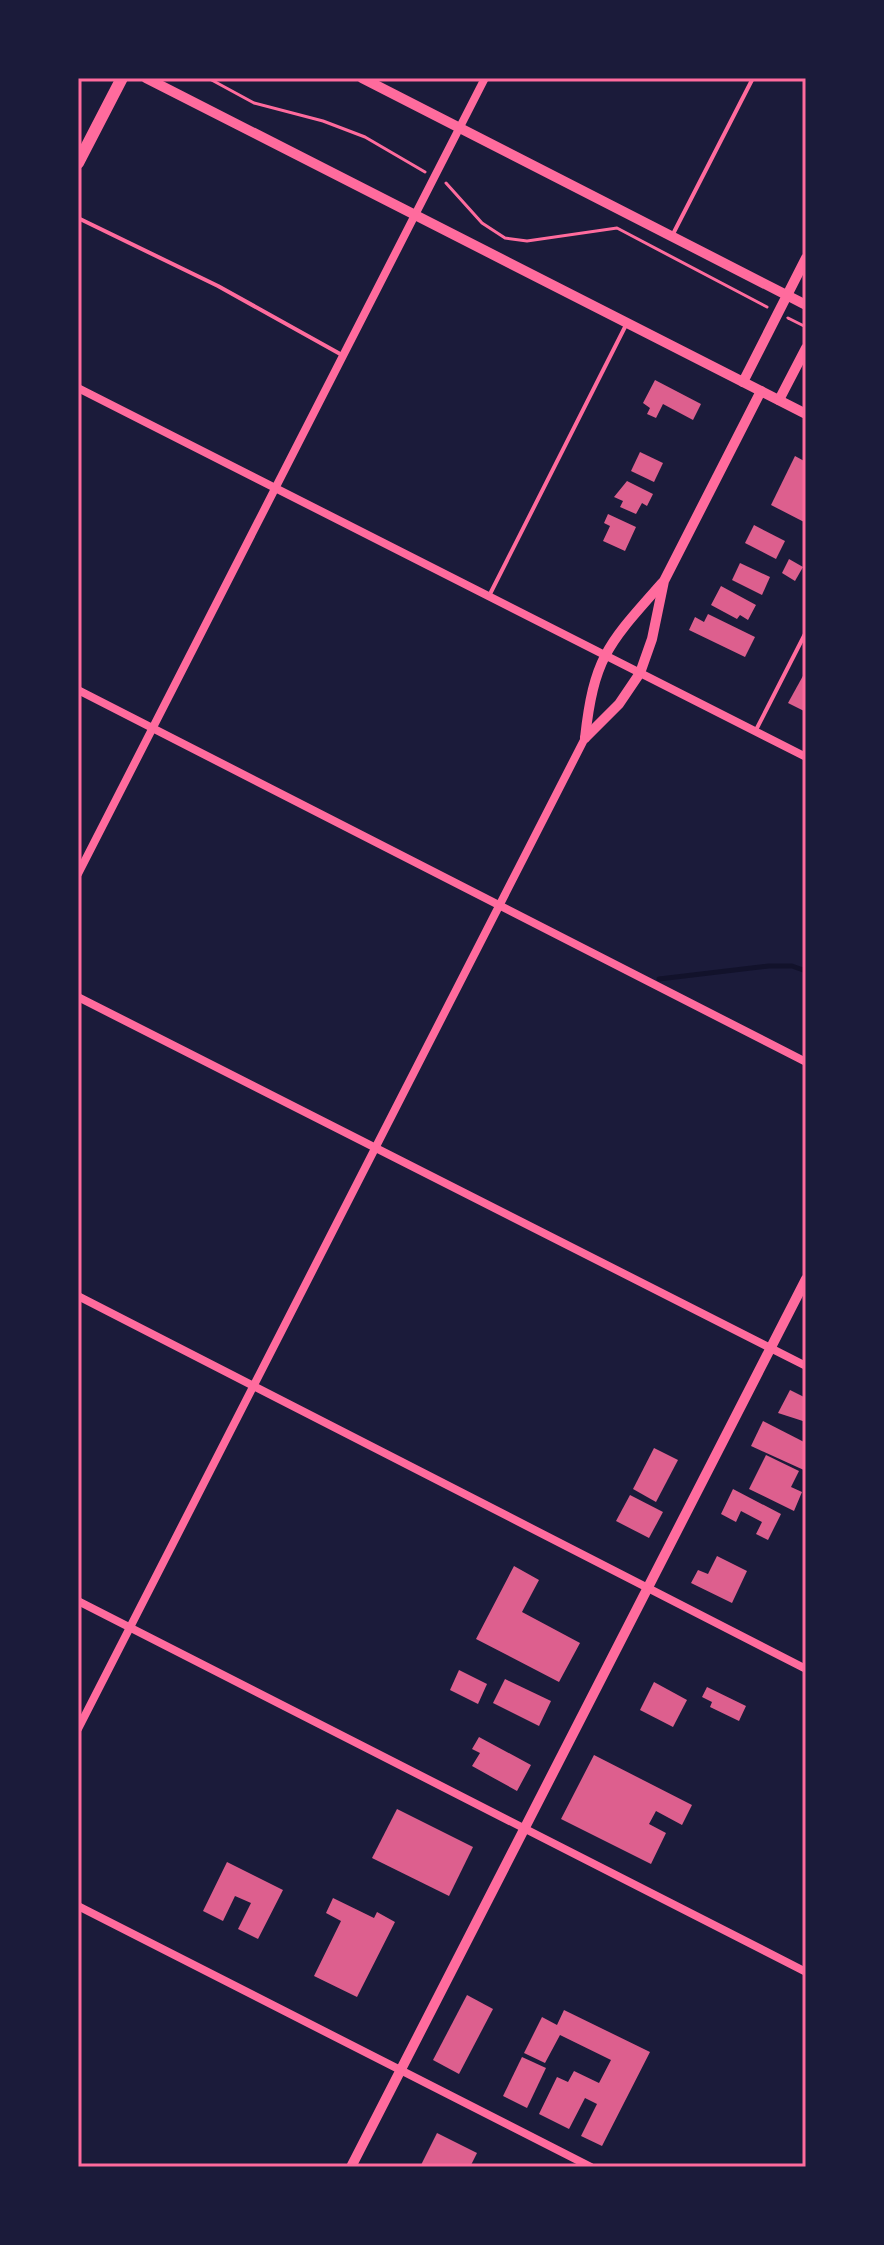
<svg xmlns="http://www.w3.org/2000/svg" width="884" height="2245" viewBox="0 0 884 2245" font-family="'Work Sans',sans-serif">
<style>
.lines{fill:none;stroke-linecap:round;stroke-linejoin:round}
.stream{stroke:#12122b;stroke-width:5}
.building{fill:#dd5f8e}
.path{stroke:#ff6b9d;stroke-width:3}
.service{stroke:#ff6b9d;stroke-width:4}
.minor{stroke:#ff6b9d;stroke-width:8}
.tertiary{stroke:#ff6b9d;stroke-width:10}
.secondary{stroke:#ff6b9d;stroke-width:12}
.neatline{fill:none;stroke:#ff6b9d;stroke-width:3}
</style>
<rect width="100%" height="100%" fill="#1b1b3a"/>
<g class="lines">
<path class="stream" d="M659 979 769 966H792L806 971"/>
</g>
<g class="building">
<path d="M655 380 701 404 693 420 663 404 656 418 647 414 650 408 643 403Z"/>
<path d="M640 452 663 463 654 482 631 471Z"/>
<path d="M795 456 806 462V523L771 505Z"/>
<path d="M627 481 653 494 647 506 642 503 636 514 620 507 623 501 614 497Z"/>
<path d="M608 514 636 527 625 551 603 541 610 526 604 523Z"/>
<path d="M754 525 785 541 776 559 745 543Z"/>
<path d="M789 559 803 567 795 581 782 573Z"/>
<path d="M740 563 770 577 762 595 732 580Z"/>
<path d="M721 586 756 605 748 620 740 615 737 619 711 605Z"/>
<path d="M708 614 755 637 745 657 689 630 695 617 704 622Z"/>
<path d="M804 674 806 675V712L788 703Z"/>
<path d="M790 1390 806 1398V1422L778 1413Z"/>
<path d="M763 1421 806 1443V1471L751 1446Z"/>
<path d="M654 1448 678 1460 656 1502 633 1489Z"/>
<path d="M766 1455 799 1471 791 1487 802 1492 794 1511 749 1489Z"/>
<path d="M733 1489 781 1514 768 1540 756 1534 762 1522 741 1511 736 1522 721 1514Z"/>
<path d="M630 1495 663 1512 649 1538 616 1521Z"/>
<path d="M717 1556 747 1571 732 1603 691 1583 698 1570 708 1574Z"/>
<path d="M514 1566 539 1580 522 1612 580 1643 559 1682 476 1639Z"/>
<path d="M459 1670 487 1684 478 1704 450 1690Z"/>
<path d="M505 1679 551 1701 539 1726 493 1703Z"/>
<path d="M654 1682 687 1700 673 1727 640 1710Z"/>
<path d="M707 1687 746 1706 739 1721 710 1707 712 1702 702 1697Z"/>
<path d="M479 1737 531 1765 517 1791 472 1766 480 1753 472 1749Z"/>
<path d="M594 1755 692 1805 682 1825 656 1811 649 1824 666 1833 651 1864 561 1819Z"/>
<path d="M397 1809 473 1847 449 1896 372 1858Z"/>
<path d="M227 1862 283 1890 258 1939 238 1929 251 1903 235 1896 223 1921 203 1911Z"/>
<path d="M333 1898 374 1918 377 1912 395 1922 357 1997 314 1976 341 1921 326 1913Z"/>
<path d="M467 1995 493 2009 459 2074 433 2060Z"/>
<path d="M564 2010 650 2052 602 2146 581 2136 597 2104 585 2098 569 2129 539 2114 557 2077 568 2082 574 2071 599 2083 611 2060 560 2035 545 2063 524 2053 542 2017 557 2025Z"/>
<path d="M522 2057 546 2068 527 2108 503 2096Z"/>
<path d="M437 2133 477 2153 470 2167H420Z"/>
</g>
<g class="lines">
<g class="path">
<path d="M208 78 254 103 323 121 365 137 425 172"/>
<path d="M446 183 482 223 505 238 527 241 617 228 767 307"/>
<path d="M788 318 806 327"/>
</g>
<g class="service">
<path d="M78 218 218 286 342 355"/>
<path d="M673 234 753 78"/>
<path d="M489 596 627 323"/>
<path d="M756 730 806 632"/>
</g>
<g class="minor">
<path d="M78 388 806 757"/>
<path d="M78 690 806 1062"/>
<path d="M78 874 485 78"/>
<path d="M78 997 806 1366"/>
<path d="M78 1296 806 1669"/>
<path d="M78 1601 806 1972"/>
<path d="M78 1729 585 738"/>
<path d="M78 1906 591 2167"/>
</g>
<g class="tertiary">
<path d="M146 78 806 414"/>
<path d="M362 78 806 305"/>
<path d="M743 382 806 258"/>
<path d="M779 400 806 348"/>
<path d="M585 738 619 704 640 673 652 639 664 581 761 391"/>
<path d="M585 738C594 656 609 643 662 583"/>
<path d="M351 2167 806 1279"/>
</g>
<path class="secondary" d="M78 163 122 78"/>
</g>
<rect width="884" height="2245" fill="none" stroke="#1b1b3a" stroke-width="160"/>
<rect x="80" y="80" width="724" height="2085" class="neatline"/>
</svg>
